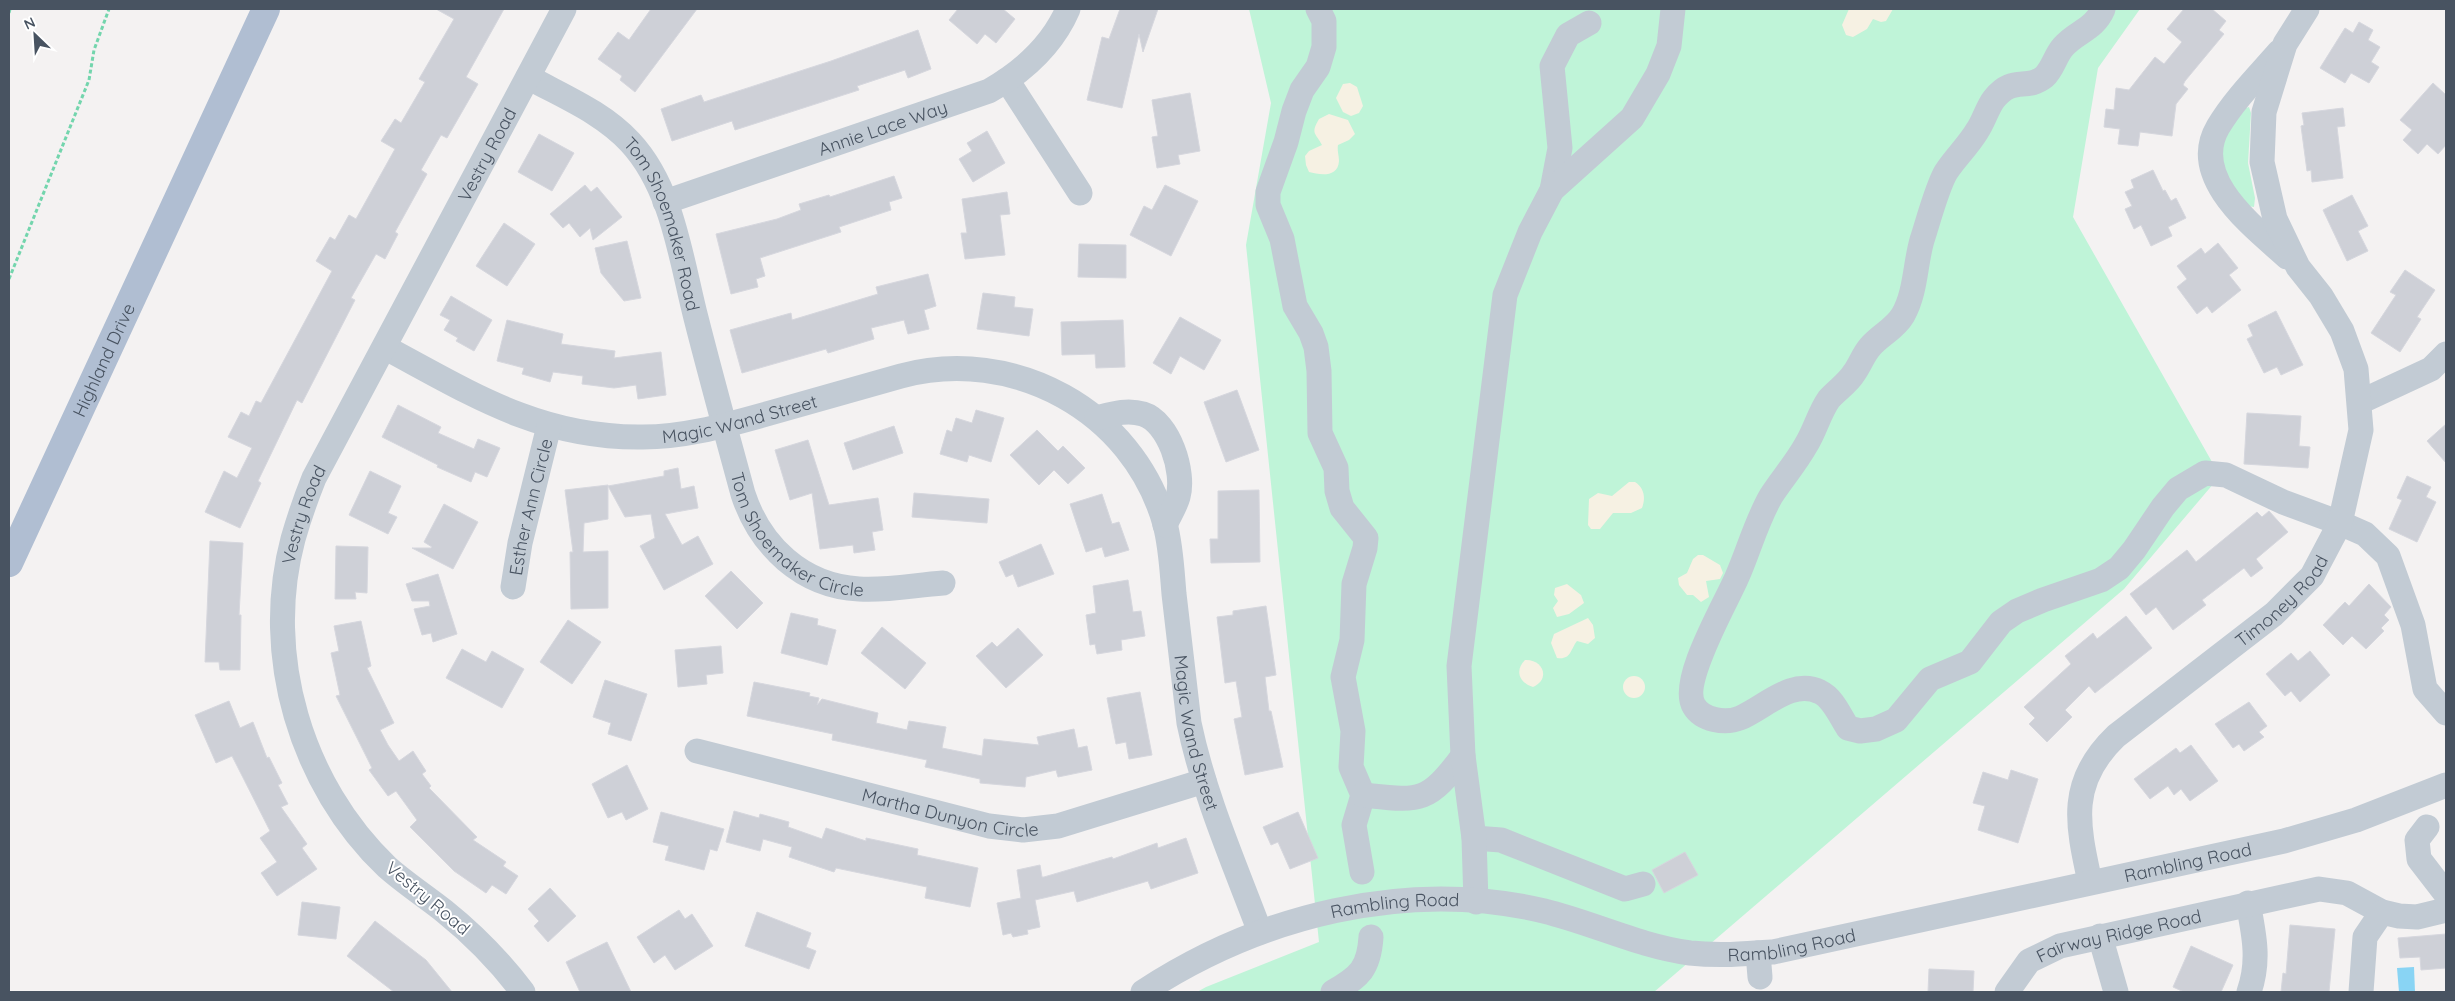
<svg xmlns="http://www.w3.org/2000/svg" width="2455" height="1001" viewBox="0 0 2455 1001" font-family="Quicksand,sans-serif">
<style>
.green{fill:#bff4d8}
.sand{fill:#f6f1e3}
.water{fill:#89d4f4}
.building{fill:#ced0d7;stroke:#d6d7de}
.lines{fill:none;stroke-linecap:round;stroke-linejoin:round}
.path{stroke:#73d5ad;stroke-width:3;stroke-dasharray:4 2.5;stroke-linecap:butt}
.minor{stroke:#c2cbd4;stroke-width:25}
.major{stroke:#b0bed2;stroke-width:28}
.labels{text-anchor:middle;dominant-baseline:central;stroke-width:4;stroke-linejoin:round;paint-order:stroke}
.street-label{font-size:18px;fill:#485361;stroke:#fff}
</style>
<rect width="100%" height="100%" fill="#f4f2f2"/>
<g class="green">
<path d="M1249 9H2140L2098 68 2073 217 2220 476 2124 589 1654 992H1197L1206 987 1319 942 1246 245 1271 103Z"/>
<path d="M2249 107 2251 113 2248 163 2255 198 2254 207 2248 206 2237 195 2221 162 2223 137 2246 108Z"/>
</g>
<g class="sand">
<path d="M1849 9H1893L1886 21 1881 22 1873 19 1867 29 1853 37 1846 35 1842 25Z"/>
<path d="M1350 83 1357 87 1363 106 1359 113 1351 116 1343 112 1336 98 1343 84Z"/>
<path d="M1329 114 1348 120 1355 134 1349 140 1338 145C1337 150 1339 156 1339 161 1338 178 1320 175 1309 172L1306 165 1305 156 1309 151 1322 145C1316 133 1310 134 1319 119Z"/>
<path d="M1629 482H1635C1644 488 1646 497 1642 508L1631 513H1613L1600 529H1591L1588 525 1589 499 1598 493 1612 496Z"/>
<path d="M1698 555H1703L1720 565 1723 573 1720 579 1706 581 1709 597 1701 602 1693 595H1687L1679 585 1678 578 1687 573 1693 559Z"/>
<path d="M1567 584 1581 595 1584 603 1569 614 1557 617 1553 608 1558 601 1554 595 1555 588Z"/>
<path d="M1588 618 1593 625 1595 638 1588 644 1577 641C1570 650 1571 660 1557 658L1551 643 1554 634Z"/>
<path d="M1525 660C1543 659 1551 679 1533 687 1520 683 1514 671 1525 660Z"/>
<circle cx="1634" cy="687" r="11"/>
</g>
<path class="water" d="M2414 967 2415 992H2399L2397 968Z"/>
<g class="building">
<path d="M436 9H504L466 77 478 84 447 138 441 135 421 170 427 174 395 232 398 234 385 259 376 254 351 298 355 300 302 403 297 400 258 481 261 483 240 528 205 512 224 471 237 478 252 448 228 437 241 412 249 416 256 401 261 403 332 271 316 261 330 237 335 240 349 215 356 219 395 149 381 141 395 119 401 123 425 82 419 79 454 19Z"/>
<path d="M651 9H697L635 92 620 80 622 76 598 59 618 32 629 40Z"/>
<path d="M958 9H1003L1015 19 996 43 985 34 977 44 949 20Z"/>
<path d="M1120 9H1158L1143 52 1139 34 1122 108 1087 100 1102 37 1109 39Z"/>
<path d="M2184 9H2212L2226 21 2219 30 2224 34 2185 81 2183 85 2188 89 2176 104 2172 136 2140 132 2138 146 2118 144 2120 129 2104 127 2106 109 2114 110 2116 88 2129 90 2155 57 2164 64 2182 42 2167 29Z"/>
<path d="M2359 22 2373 30 2368 40 2380 47 2371 62 2379 67 2369 83 2351 73 2345 83 2320 68 2345 28 2353 33Z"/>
<path d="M918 30 931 69 908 78 905 70 857 86 859 90 735 130 732 121 672 141 661 109 701 95 704 102 831 61Z"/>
<path d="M2433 83 2446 95V145L2438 154 2427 144 2418 154 2403 140 2412 130 2400 120Z"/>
<path d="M1190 93 1200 151 1178 155 1180 164 1157 168 1152 137 1158 136 1152 100Z"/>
<path d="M2343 108 2345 126 2337 127 2343 178 2312 182 2311 170 2307 171 2301 126 2304 125 2302 113Z"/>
<path d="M987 131 1005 163 973 182 959 159 972 151 967 143Z"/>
<path d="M539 134 574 153 552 191 518 172Z"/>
<path d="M2153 170 2163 191 2165 190 2171 201 2176 198 2186 218 2168 227 2172 236 2151 246 2141 225 2134 229 2125 209 2132 206 2125 192 2134 188 2131 180Z"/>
<path d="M894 176 902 198 889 202 891 210 839 227 841 232 760 258 765 276 756 279 758 287 731 294 716 234 777 219 801 210 799 204 829 195 830 197Z"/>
<path d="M585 185 591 192 597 187 622 217 593 240 590 228 580 237 569 223 563 228 550 214Z"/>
<path d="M1165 185 1198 201 1171 256 1130 235 1144 206 1152 210Z"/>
<path d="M1007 192 1010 214 1000 215 1005 255 965 259 961 233H967L962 199Z"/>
<path d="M2352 195 2368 226 2358 231 2368 251 2347 261 2323 210Z"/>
<path d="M504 223 535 244 507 286 476 266Z"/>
<path d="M627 241 641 298 624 301 601 273 595 248Z"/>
<path d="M2218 243 2238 268 2229 275 2241 290 2212 313 2207 306 2197 314 2177 287 2187 279 2177 266 2201 248 2205 254Z"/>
<path d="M1079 244 1126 245V278L1078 277Z"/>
<path d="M2405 270 2435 290 2417 317 2421 319 2400 352 2371 333 2396 295 2390 292Z"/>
<path d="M928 274 936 306 924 310 929 329 908 334 904 320 871 328 874 339 828 353 826 349 742 373 730 330 791 313 792 320 878 294 876 287Z"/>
<path d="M983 293 1015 297 1014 307 1033 309 1029 336 977 329Z"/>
<path d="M451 296 492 320 474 351 456 341 458 338 444 330 450 320 440 315Z"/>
<path d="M2276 311 2303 365 2281 375 2277 367 2264 373 2247 339 2253 336 2248 325Z"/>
<path d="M1180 317 1221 340 1204 370 1180 356 1171 374 1153 363Z"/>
<path d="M507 320 563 334 561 344 615 351 614 358 661 352 666 395 638 399 636 385 614 388 582 384 583 376 553 372 550 382 522 374 524 368 497 361Z"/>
<path d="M1123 320 1125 367 1096 368 1095 354 1062 355 1061 322Z"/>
<path d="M1237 390 1259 450 1226 462 1204 402Z"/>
<path d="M398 405 441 427 438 433 474 449 478 439 500 448 487 477 475 472 471 482 437 467 438 465 382 437Z"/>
<path d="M976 410 1004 418 991 462 969 455 967 462 940 454 947 430 952 432 956 418 972 423Z"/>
<path d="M2247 413 2301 416 2299 446 2310 447 2308 468 2244 464Z"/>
<path d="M2446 424V463L2427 441Z"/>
<path d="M894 426 903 453 853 470 844 443Z"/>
<path d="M1037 430 1058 451 1063 446 1085 468 1068 484 1054 470 1039 485 1010 455Z"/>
<path d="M808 440 829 505 878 498 883 530 872 532 875 550 854 553 853 545 820 549 812 493 790 500 775 450Z"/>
<path d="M678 468 681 489 694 486 698 508 665 514 682 545 698 536 713 564 664 590 640 546 655 538 651 514 625 517 608 486 664 476V471Z"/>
<path d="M370 471 401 486 388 513 397 517 388 534 349 515Z"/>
<path d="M2407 476 2431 487 2426 497 2436 502 2417 542 2389 529 2402 500 2397 498Z"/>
<path d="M608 485V519L584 523 583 552 608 551V608L571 609 570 552H573L565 490Z"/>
<path d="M1259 490 1260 562 1211 563 1210 539H1218V491Z"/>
<path d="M914 493 989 499 987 523 912 517Z"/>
<path d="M1102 494 1112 524 1119 522 1129 550 1105 557 1102 547 1086 552 1070 504Z"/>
<path d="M444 504 478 522 453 569 412 548H431L432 547 424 542Z"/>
<path d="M2269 511 2288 532 2256 559 2263 568 2251 577 2244 568 2202 600 2206 605 2173 630 2156 607 2146 615 2130 594 2187 550 2196 562 2257 512 2262 517Z"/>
<path d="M210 541 243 543 239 615H241L240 670H220L219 662H205Z"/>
<path d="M1041 544 1054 574 1018 587 1013 574 1006 577 999 562Z"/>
<path d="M336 546 368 547 367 593 355 592 356 599H335Z"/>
<path d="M731 571 763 603 737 629 705 596Z"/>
<path d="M438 574 457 634 433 642 431 633 422 635 414 609 430 606 429 601H412L406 584Z"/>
<path d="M1128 580 1133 612 1141 611 1145 636 1121 640 1122 650 1097 654 1095 644 1090 645 1086 615 1096 613 1093 586Z"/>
<path d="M2369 584 2391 607 2384 615 2389 620 2381 628 2384 631 2366 649 2352 636 2343 645 2323 625 2345 602 2349 606Z"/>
<path d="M1266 606 1276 675 1265 677 1269 711H1271L1283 767 1245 775 1234 719 1242 717 1236 681 1225 683 1217 617 1233 615V611Z"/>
<path d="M791 613 818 619 817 625 836 630 827 665 781 653Z"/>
<path d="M2126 616 2152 648 2095 693 2089 686 2065 710 2072 717 2047 742 2029 724 2035 718 2024 707 2071 664 2065 656 2093 633 2097 639Z"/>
<path d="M568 620 601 642 572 684 540 662Z"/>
<path d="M361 621 371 666 367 668 394 723 380 730 388 745 399 761 413 751 426 771 422 774 431 786 429 788 477 837 473 840 506 862 503 866 518 876 506 894 492 885 486 893 454 871 410 827 417 820 396 791 388 796 369 770 372 768 336 696 340 695 331 653 339 651 334 626Z"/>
<path d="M882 627 926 663 905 689 861 653Z"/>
<path d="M1018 628 1043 655 1006 688 976 656 992 642 997 647Z"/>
<path d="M721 646 723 673 706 675 707 684 678 687 675 650Z"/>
<path d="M462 649 486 662 492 651 524 669 502 708 446 678Z"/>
<path d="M2310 651 2330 675 2300 702 2291 691 2285 696 2266 674 2291 653 2298 661Z"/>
<path d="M605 680 647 694 631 741 608 734 611 723 593 717Z"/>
<path d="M754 682 810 693 809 696 819 698 817 705 822 699 878 713 876 723 907 730 909 721 946 727 942 748 982 756 984 739 1039 745 1037 737 1074 729 1078 748 1087 746 1092 770 1058 777 1056 770 1026 777 1025 787 980 783V779L925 767 927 760 832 740 833 734 747 716Z"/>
<path d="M1140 692 1152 755 1129 759 1126 742 1116 744 1107 698Z"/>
<path d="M229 701 240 728 253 722 267 758 269 757 282 783 278 785 288 804 281 807 307 844 302 848 317 869 277 896 261 873 277 862 260 838 270 831 232 756 216 763 195 715Z"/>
<path d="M2249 702 2267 726 2259 732 2264 737 2244 751 2239 744 2233 748 2215 724Z"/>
<path d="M2191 745 2218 781 2190 801 2181 789 2174 795 2168 786 2150 799 2134 779 2176 748 2180 753Z"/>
<path d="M627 765 648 809 626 820 622 812 608 818 592 784Z"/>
<path d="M2011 770 2038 779 2018 843 1978 830 1985 806 1973 803 1983 772 2008 780Z"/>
<path d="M734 811 759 818 760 814 789 822 788 827 822 839 826 828 866 841V838L918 849 917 855 978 868 970 907 925 898 927 887 836 868 834 872 789 857 792 847 763 839 760 851 726 842Z"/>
<path d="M661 812 724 829 717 851 710 849 704 870 665 860 669 846 653 842Z"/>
<path d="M1298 812 1318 858 1290 869 1278 842 1271 845 1263 827Z"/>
<path d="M1186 838 1198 873 1151 889 1148 881 1077 902 1074 891 1035 900 1040 927 1027 930 1028 934 1013 937 1011 933 1003 935 997 903 1021 898 1017 870 1040 865 1042 877H1044L1112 857 1113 859 1157 843 1158 848Z"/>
<path d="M1685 852 1698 875 1664 893 1652 870Z"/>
<path d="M550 888 576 916 548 942 534 926 539 921 528 909Z"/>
<path d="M302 902 340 907 336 939 298 935Z"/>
<path d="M679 910 685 919 692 914 713 946 675 970 665 955 654 963 637 937Z"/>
<path d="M757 912 811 933 806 947 816 951 809 969 745 946Z"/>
<path d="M375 921 426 960 452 992H394L347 956Z"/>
<path d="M2290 925 2335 929 2329 992H2281L2283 973 2286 974Z"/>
<path d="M2446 934V968L2421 970 2420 957 2400 958 2398 938Z"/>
<path d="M607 942 631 992H580L566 962Z"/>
<path d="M2191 946 2233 965 2221 992H2184L2173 987Z"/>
<path d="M1929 969 1974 971 1973 992H1928Z"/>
</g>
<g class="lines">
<g class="path">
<path d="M9 13 10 9"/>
<path d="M9 279 89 80 94 50 109 9"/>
</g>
<g class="minor">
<path d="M1318 9 1324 21V47L1318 67 1302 90 1294 111 1286 142 1268 192V205L1282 239 1295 306 1311 333 1316 347 1319 371 1320 433 1336 468 1337 491 1342 508 1366 538 1365 548 1354 584 1352 640 1343 677 1353 731 1351 767 1363 795 1354 825 1362 872"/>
<path d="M2103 9C2094 30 2077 31 2063 47 2055 56 2053 69 2044 77 2026 91 2013 75 1994 99 1987 108 1984 121 1977 131 1968 146 1955 158 1946 172 1937 187 1928 222 1922 240 1915 264 1916 292 1903 315 1895 329 1880 335 1870 347 1863 355 1860 365 1854 373 1848 383 1837 390 1829 399 1819 413 1815 431 1806 445 1796 463 1782 479 1771 496 1756 522 1749 550 1737 577 1726 603 1679 682 1694 706 1702 720 1725 724 1740 718 1764 708 1792 678 1820 692 1833 698 1840 716 1848 728L1860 731 1876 729 1896 720 1930 679 1970 662 2001 622 2017 611 2043 600 2101 580 2119 568 2134 550 2163 507 2178 489 2205 473 2226 475 2283 502 2340 523 2365 534 2388 556 2413 625 2425 689 2446 713"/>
<path d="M2279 52C2258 76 2234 100 2218 127 2188 178 2254 227 2287 257"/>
<path id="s1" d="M528 77C564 97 602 112 630 142 673 188 681 260 696 318 711 377 727 435 743 494 760 546 802 586 859 589 886 591 915 585 943 583"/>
<path d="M1007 80 1080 193"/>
<path d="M1552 190 1560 148 1552 66 1568 35 1589 23"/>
<path id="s2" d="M665 202 989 91C1024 71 1052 46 1068 9"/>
<path id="s3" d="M386 348C470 393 538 437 638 437 683 438 727 425 770 413 814 401 857 388 901 376 1013 346 1133 410 1165 524 1171 546 1172 571 1174 594 1179 637 1184 680 1189 723 1204 795 1234 863 1260 932"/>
<path d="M2360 402 2431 369 2446 354"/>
<path d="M1097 418C1112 414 1127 409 1143 414 1169 422 1185 472 1178 497 1175 507 1169 516 1165 525"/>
<path id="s4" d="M513 587 520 543 549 426"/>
<path id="s5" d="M697 751 989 826 1023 830 1058 826 1204 781"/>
<path d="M1363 795C1420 801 1427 804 1463 756"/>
<path d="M2427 827 2417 840 2419 859 2446 894"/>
<path d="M1474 838 1501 840 1625 889 1643 884"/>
<path id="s6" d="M2090 882C2077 823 2068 782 2116 736L2274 614 2312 576 2340 523 2361 430 2356 369 2342 331 2321 296 2298 267 2275 219 2262 162 2264 112 2285 44 2307 9"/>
<path d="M1476 902 1474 838 1463 756 1459 666 1505 295 1530 232 1552 190 1632 118 1658 74 1669 46 1673 9"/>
<path d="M2248 903C2254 934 2260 961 2249 992"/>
<path d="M2100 936 2116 992"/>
<path d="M1758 953 1760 977"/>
<path id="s7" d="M523 992C500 962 474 935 444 911 425 896 405 883 387 867 301 785 262 655 293 539 299 518 306 498 314 478L564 9"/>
<path id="s8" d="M1143 992C1259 916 1406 878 1544 911 1593 923 1639 946 1690 953 1718 956 1745 954 1773 952L2284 841 2356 820 2446 785"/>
<path d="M1333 992C1360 977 1369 968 1371 937"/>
<path id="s9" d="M2007 992 2029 961 2060 946 2319 889 2347 893 2382 912 2399 916 2417 917 2446 910"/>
<path d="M2361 992 2365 937 2382 912"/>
</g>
<path class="major" id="s10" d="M9 563 266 9"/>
</g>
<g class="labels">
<g class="street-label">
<text stroke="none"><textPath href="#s2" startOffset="230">Annie Lace Way</textPath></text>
<text stroke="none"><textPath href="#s7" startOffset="974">Vestry Road</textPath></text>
<text stroke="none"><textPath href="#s1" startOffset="211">Tom Shoemaker Road</textPath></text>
<text stroke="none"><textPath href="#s10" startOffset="224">Highland Drive</textPath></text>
<text stroke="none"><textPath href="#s3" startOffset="374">Magic Wand Street</textPath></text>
<text stroke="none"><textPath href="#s4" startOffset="82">Esther Ann Circle</textPath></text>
<text stroke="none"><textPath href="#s7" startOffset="569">Vestry Road</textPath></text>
<text stroke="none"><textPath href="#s1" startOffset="565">Tom Shoemaker Circle</textPath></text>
<text stroke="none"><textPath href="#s6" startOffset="372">Timoney Road</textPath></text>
<text stroke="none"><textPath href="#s3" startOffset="1088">Magic Wand Street</textPath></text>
<text stroke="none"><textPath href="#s5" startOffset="261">Martha Dunyon Circle</textPath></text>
<text stroke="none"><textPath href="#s8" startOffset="1080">Rambling Road</textPath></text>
<text transform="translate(428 898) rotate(40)">Vestry Road</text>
<text stroke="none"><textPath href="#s8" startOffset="270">Rambling Road</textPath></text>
<text stroke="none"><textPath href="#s9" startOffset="132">Fairway Ridge Road</textPath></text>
<text stroke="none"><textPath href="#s8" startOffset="675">Rambling Road</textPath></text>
</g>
</g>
<rect width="2455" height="1001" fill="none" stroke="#485361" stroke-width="20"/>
<g transform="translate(35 35) rotate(335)" stroke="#ffffff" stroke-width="4" paint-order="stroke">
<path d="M0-4L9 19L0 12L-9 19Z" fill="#485361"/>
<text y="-8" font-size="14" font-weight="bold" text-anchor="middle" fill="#485361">N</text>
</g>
</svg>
